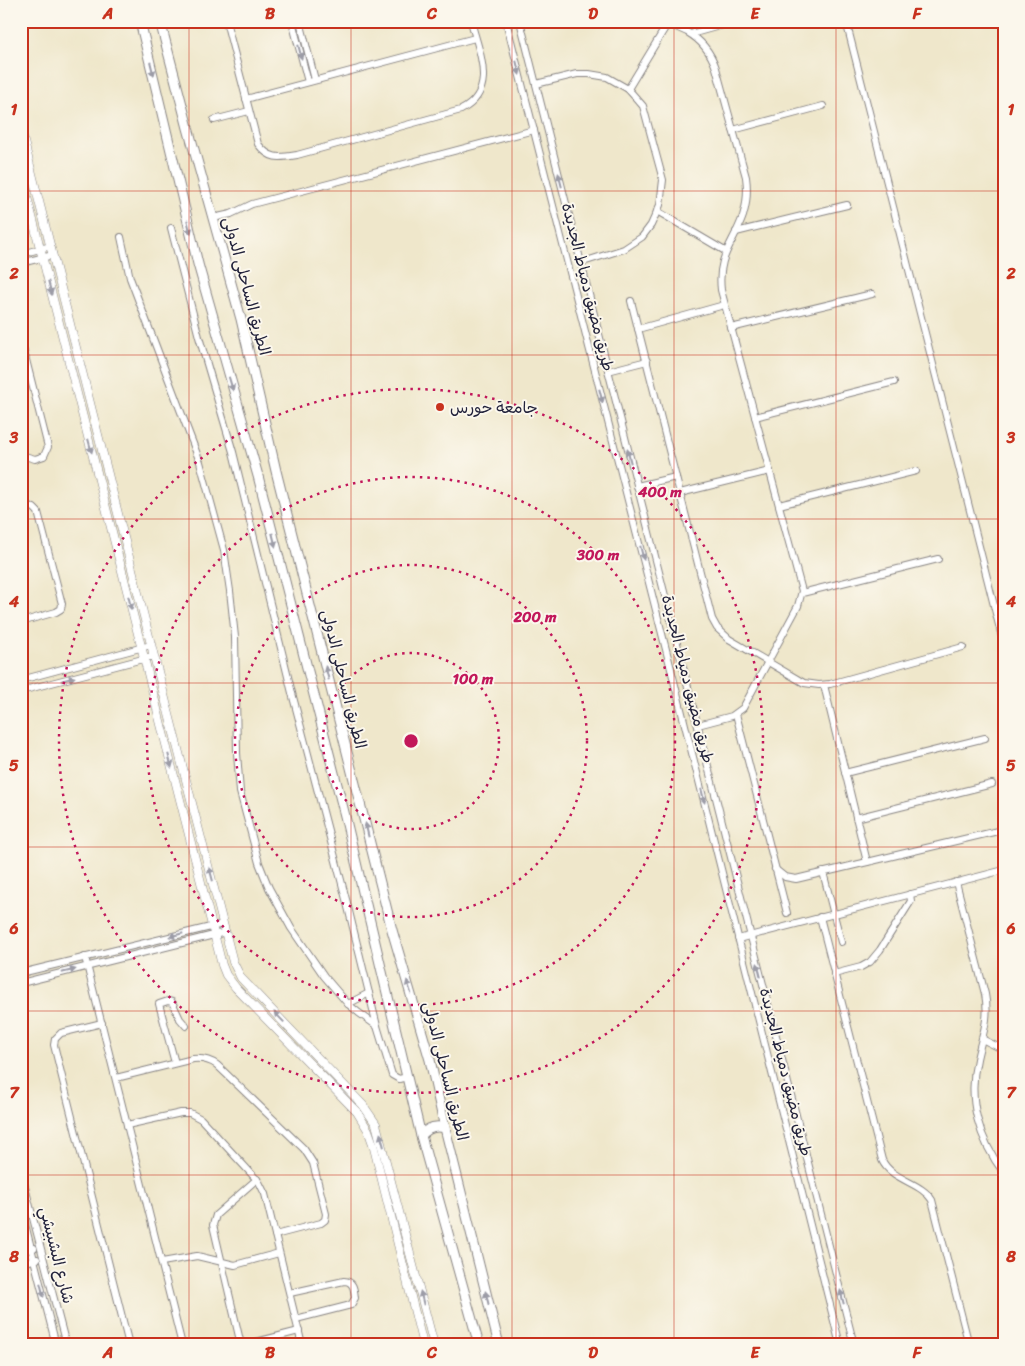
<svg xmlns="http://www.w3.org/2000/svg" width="1025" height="1366" viewBox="0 0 1025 1366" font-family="Sriracha,'Playpen Sans Arabic',sans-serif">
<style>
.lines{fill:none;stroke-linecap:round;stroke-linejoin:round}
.minor-casing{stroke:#888483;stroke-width:8}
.major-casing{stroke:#888483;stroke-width:9}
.highway-casing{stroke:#888483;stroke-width:11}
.minor{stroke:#fff;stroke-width:6}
.major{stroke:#fff;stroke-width:8}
.highway{stroke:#fff;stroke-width:9}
.oneway{fill:#9c9ca7}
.grid{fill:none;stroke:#c8321e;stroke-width:1;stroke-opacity:0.55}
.ring{fill:none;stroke:#c2185b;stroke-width:2.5;stroke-dasharray:2.5 5}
.poi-dot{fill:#c8321e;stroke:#fbf7ec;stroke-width:2}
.labels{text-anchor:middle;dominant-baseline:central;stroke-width:4;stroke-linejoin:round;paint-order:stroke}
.street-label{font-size:16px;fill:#22223b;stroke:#fbf7ec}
.poi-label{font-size:16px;fill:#22223b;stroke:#fbf7ec;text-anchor:start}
.centre{fill:#c2185b;stroke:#fbf7ec;stroke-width:2.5}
.ring-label{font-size:15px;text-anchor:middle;font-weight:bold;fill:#c2185b;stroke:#fbf7ec;stroke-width:4;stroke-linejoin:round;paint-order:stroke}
.neatline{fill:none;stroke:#c8321e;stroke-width:2}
.grid-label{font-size:16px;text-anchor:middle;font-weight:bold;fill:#c8321e}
</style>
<rect width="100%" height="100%" fill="#fbf7ec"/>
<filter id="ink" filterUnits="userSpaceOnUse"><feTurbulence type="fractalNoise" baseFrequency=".02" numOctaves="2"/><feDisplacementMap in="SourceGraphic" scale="10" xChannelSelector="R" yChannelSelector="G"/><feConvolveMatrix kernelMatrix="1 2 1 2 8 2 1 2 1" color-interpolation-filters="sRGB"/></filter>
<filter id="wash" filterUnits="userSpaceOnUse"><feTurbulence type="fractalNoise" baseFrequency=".0096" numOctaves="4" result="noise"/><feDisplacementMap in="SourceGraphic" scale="20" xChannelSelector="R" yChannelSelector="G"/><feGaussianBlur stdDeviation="1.12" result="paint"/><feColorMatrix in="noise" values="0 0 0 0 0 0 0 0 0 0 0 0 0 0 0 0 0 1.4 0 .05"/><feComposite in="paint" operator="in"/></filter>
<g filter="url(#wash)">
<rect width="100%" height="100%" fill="#efe7cb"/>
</g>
<g filter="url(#ink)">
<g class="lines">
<g class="minor-casing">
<g id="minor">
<path d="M226 21 258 144C270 160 279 158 297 155L461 110C498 91 479 53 471 21"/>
<path d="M292 21 308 82"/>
<path d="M300 21 315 80"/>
<path d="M506 21 673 677 840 1345"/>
<path d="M520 21 854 1345"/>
<path d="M560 21 561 25"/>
<path d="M665 21C672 26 679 28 687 32 701 40 711 53 716 68L746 177C748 191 747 203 743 216 733 245 717 256 721 290L802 591 798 606 743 708 732 716 698 725"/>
<path d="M846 21 1004 645"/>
<path d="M691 34 737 21"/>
<path d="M536 84 577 74H589L607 77 628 89 643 106 663 180 660 205 651 225 642 237 624 249 580 263"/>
<path d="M628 89 668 23"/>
<path d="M246 99 475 38"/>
<path d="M214 120 249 111"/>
<path d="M733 130 823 106"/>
<path d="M657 211 725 251"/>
<path d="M213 218 231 214 252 204 534 130"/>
<path d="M171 228 199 337 233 452 292 693 347 903 377 1026 392 1075 399 1079 407 1077"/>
<path d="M736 232 847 205"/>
<path d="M121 237 130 278 200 462 224 550 230 591 235 637 237 753 240 792 259 863 269 888 291 928 324 976 348 1004 359 1013 377 1026"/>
<path d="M21 254 51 246"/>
<path d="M21 263 53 255"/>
<path d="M631 301 712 619 717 628 729 639 804 683 819 685 830 684 963 647"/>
<path d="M731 328 872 294"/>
<path d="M638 329 724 305"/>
<path d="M21 340 48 447 44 456 35 459 21 455"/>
<path d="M608 371 647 361"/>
<path d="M755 417 894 382"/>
<path d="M637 486 676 477"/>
<path d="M680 493 770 471"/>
<path d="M21 503 34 508 38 512 62 604 61 609 56 612 21 622"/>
<path d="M779 505 916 471"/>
<path d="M802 593 938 559"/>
<path d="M21 680 151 645"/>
<path d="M824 685 867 862"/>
<path d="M21 691 154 656"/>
<path d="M736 714 787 913"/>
<path d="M845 773 985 738"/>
<path d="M856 818 992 784"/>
<path d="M775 869 785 877 796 879 1002 830"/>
<path d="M823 872 841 942"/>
<path d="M956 882 985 994C990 1020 982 1035 977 1059 967 1100 979 1140 1004 1173"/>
<path d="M820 917 882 1160C891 1180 921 1182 932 1200L969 1345"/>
<path d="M738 939 1004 870"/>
<path d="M85 957 182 1345"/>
<path d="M21 973 223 924"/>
<path d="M834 974 861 967 870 962 880 950 911 901 910 894"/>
<path d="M21 983 226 932"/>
<path d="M348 1004 369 993"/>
<path d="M102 1023 61 1033 55 1039 54 1045 129 1345"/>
<path d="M982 1039 1004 1050"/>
<path d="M175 1063 159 1004 168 1001 172 1002 180 1019 186 1026"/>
<path d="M116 1078 193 1059C202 1058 210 1060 217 1065L304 1149 313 1163 326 1214 325 1220 321 1223 275 1235"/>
<path d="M127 1125 181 1113H190L201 1119 259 1182 265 1194 302 1345"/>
<path d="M21 1172 66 1345"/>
<path d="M21 1209 56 1345"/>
<path d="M21 1251 34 1248"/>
<path d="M162 1262 197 1256 235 1265 279 1253"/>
<path d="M21 1263 37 1259"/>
<path d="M290 1293 344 1281C354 1281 354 1290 355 1298L351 1305 296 1319"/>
<path d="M241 1345 213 1225 216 1215 257 1179"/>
<path d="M244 1345 299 1331"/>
</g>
</g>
<g class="major-casing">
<g id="major">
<path d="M21 130 154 656 233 962 241 978 363 1105 376 1124 434 1345"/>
<path d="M21 173 222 965 226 975 236 988 357 1112 368 1130 373 1144 423 1345"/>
</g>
</g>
<g class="highway-casing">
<g id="highway">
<path d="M140 21 198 264 258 476 345 816 421 1136 479 1345"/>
<path d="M160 21 188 128 241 319 276 471 392 930 430 1060 445 1128 499 1345"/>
<path d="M421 1136C427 1128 435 1125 445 1128"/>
</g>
</g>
<use href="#minor" class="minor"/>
<use href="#major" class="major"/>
<use href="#highway" class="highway"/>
</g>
<defs><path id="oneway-solid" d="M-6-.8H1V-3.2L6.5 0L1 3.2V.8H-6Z" transform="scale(1.25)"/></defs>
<g class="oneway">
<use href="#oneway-solid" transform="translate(300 52) rotate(76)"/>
<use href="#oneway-solid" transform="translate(518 68) rotate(76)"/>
<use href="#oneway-solid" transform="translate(152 69) rotate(76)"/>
<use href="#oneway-solid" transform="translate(560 180) rotate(-104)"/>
<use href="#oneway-solid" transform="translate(189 227) rotate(76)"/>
<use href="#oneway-solid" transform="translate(50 288) rotate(76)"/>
<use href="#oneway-solid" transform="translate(231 384) rotate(73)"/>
<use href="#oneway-solid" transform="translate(601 396) rotate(76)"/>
<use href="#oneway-solid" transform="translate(90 446) rotate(75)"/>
<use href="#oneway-solid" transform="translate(629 456) rotate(-104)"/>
<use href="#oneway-solid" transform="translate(274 540) rotate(76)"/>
<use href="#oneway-solid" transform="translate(642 553) rotate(76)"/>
<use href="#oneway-solid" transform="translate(130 603) rotate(76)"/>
<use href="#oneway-solid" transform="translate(327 673) rotate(-104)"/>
<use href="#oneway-solid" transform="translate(68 679) rotate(-15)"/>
<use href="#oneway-solid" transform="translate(170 761) rotate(76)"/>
<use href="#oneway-solid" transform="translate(703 796) rotate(76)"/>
<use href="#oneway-solid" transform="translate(367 830) rotate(-103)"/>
<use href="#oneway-solid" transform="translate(211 874) rotate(-105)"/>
<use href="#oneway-solid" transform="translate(176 935) rotate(166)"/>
<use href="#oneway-solid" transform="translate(759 970) rotate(-104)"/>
<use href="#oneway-solid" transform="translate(69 971) rotate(-14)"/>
<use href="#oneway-solid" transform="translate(409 987) rotate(-108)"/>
<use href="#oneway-solid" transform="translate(279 1017) rotate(-134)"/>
<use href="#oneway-solid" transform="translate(382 1140) rotate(-105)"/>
<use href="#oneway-solid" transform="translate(42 1290) rotate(76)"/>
<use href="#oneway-solid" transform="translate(842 1297) rotate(-104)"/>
<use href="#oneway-solid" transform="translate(422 1298) rotate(-104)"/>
<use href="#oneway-solid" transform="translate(487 1298) rotate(-104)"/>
</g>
</g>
<path class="grid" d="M189 21V1345M351 21V1345M512 21V1345M674 21V1345M836 21V1345M21 191H1004M21 355H1004M21 519H1004M21 683H1004M21 847H1004M21 1011H1004M21 1175H1004"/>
<g class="ring">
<circle cx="411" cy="741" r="88"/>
<circle cx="411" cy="741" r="176"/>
<circle cx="411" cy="741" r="264"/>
<circle cx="411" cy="741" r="352"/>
</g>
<circle class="poi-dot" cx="440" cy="407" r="5"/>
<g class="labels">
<g class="street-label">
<text transform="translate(247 286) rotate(75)">الطريق الساحلى الدولى</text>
<text transform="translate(588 287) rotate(76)">طريق مضيق دمياط الجديدة</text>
<text transform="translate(344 679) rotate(76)">الطريق الساحلى الدولى</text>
<text transform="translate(688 679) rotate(76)">طريق مضيق دمياط الجديدة</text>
<text transform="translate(446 1071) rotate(76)">الطريق الساحلى الدولى</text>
<text transform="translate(786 1072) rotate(76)">طريق مضيق دمياط الجديدة</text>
<text transform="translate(57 1255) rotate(76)">شارع البشبيشي</text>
</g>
<g class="poi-label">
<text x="450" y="407">جامعة حورس</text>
</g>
</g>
<circle cx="411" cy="741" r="8" class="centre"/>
<g class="ring-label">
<text x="660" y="497">400 m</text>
<text x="598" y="560">300 m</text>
<text x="535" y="622">200 m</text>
<text x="473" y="684">100 m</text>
</g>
<rect width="1025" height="1366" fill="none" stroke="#fbf7ec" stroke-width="55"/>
<rect x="28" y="28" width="970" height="1310" class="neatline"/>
<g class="grid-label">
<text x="108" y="19">A</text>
<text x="270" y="19">B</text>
<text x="432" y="19">C</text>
<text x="593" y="19">D</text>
<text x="755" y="19">E</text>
<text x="917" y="19">F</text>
<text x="14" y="115">1</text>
<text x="1011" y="115">1</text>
<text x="14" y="279">2</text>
<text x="1011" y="279">2</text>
<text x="14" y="443">3</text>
<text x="1011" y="443">3</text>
<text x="14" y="607">4</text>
<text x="1011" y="607">4</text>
<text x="14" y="771">5</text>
<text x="1011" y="771">5</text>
<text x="14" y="934">6</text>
<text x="1011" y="934">6</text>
<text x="14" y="1098">7</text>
<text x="1011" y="1098">7</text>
<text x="14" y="1262">8</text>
<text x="1011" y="1262">8</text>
<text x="108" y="1358">A</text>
<text x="270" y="1358">B</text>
<text x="432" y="1358">C</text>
<text x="593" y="1358">D</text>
<text x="755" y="1358">E</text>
<text x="917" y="1358">F</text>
</g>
</svg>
